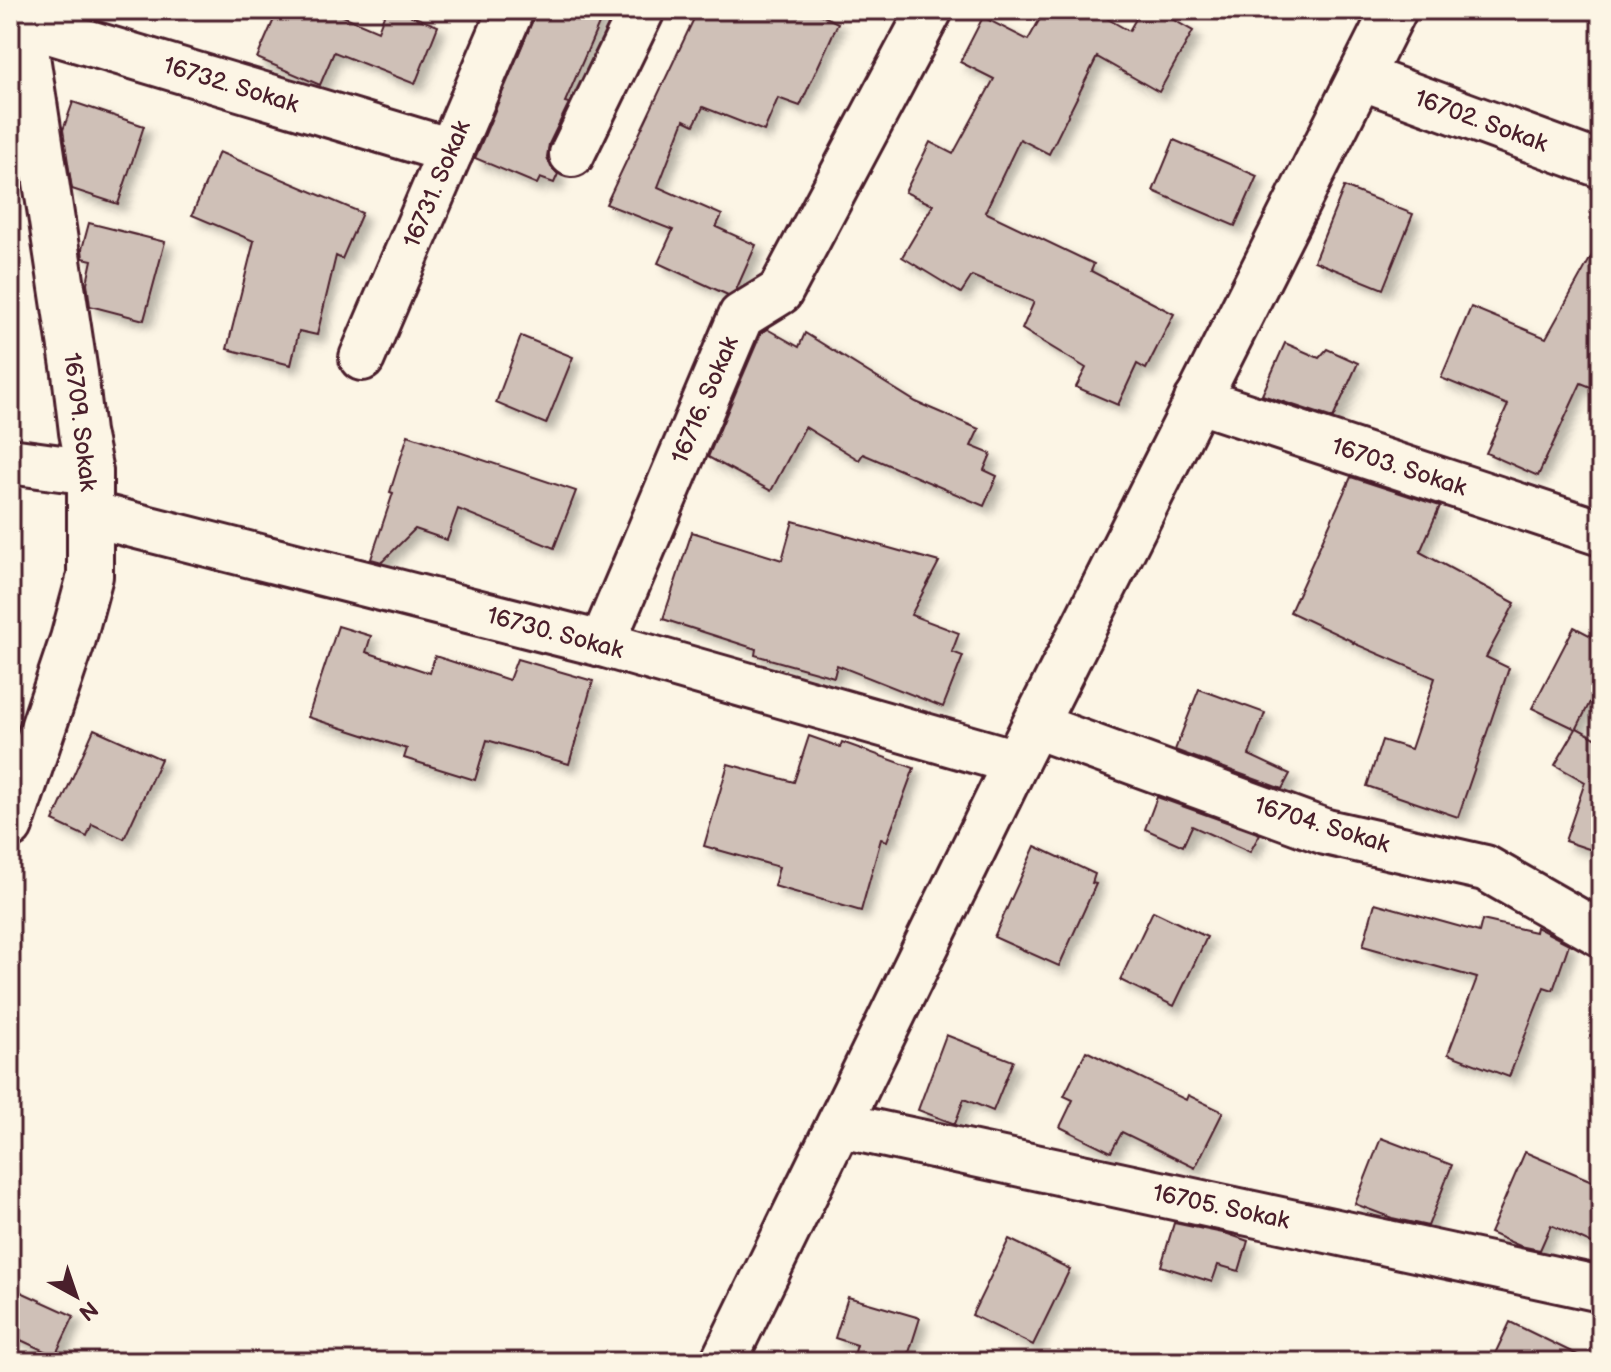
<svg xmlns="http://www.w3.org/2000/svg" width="1611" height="1372" viewBox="0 0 1611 1372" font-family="'Balsamiq Sans',sans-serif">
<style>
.building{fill:#cfc0b7;stroke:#4a1f2b;stroke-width:2;filter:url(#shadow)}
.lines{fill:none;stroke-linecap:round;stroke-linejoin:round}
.street-casing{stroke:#4a1f2b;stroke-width:50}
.secondary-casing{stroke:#4a1f2b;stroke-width:50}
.street{stroke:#fcf5e5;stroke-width:44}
.secondary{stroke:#fcf5e5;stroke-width:44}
.labels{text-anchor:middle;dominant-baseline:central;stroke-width:6;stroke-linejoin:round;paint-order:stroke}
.street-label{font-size:24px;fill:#4a1f2b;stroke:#fcf5e5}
</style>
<defs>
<filter id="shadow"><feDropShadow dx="7" dy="7" stdDeviation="4" flood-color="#0004"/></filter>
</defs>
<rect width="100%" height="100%" fill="#fcf5e5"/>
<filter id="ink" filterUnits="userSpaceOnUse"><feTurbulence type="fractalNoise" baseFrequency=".0125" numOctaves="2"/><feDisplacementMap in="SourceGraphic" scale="16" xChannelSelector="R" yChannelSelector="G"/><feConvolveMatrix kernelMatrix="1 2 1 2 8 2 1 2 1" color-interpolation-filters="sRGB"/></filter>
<g filter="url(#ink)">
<g class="building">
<path d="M278 10H329L378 31 386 10H396L438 26 415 84 334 52 320 85 257 58Z"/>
<path d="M537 10H605L565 102 569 103 549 144 547 157 551 167 558 174 554 183 540 178 537 184 475 158Z"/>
<path d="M698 10H811L838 23 800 106 778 98 764 131 703 107 694 125 684 120 658 187 722 215 716 227 756 245 736 290 728 295 658 263 673 230 606 204Z"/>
<path d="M1045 10H1092L1129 31 1141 10H1156L1193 31 1159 92 1097 57 1049 154 1020 139 985 212 1094 264 1091 271 1174 314 1146 369 1137 364 1118 405 1076 387 1086 368 1022 329 1034 302 972 276 961 293 902 257 933 205 905 192 930 142 953 154 994 79 960 62 983 17 1028 40Z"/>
<path d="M73 102 144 126 118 204 72 189 63 130Z"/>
<path d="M1174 140 1257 176 1235 226 1153 191Z"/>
<path d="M219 152 362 213 342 259 336 256 317 335 299 331 291 365 227 349 254 241 192 215Z"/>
<path d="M1344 187 1413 214 1383 289 1314 261Z"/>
<path d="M89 223 165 242 144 320 90 306 87 283 92 260 83 258 82 249Z"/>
<path d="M1601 239V391L1581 383 1538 476 1486 453 1508 405 1441 378 1471 307 1546 338Z"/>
<path d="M767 329 799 347 805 333 916 402 979 429 971 446 991 454 984 470 997 476 984 506 863 454 859 460 805 427 771 491 708 457 761 333Z"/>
<path d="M521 336 573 357 546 424 496 403Z"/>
<path d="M1285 343 1319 358 1327 349 1358 363 1333 418 1262 395Z"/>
<path d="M408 435 576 491 554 548 458 509 447 540 415 529 382 562 371 559 393 493 390 492Z"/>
<path d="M1351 477 1440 506 1420 552 1515 603 1486 657 1509 668 1458 817 1367 786 1382 740 1411 749 1435 678 1353 643 1354 642 1290 612Z"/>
<path d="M793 521 939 562 911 615 959 633 952 652 963 656 943 707 837 665 834 677 755 655 756 649 663 619 692 532 782 560Z"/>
<path d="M338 626 371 636 366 652 430 673 435 656 509 680 517 659 593 681 569 764 487 740 475 780 404 758 407 749 308 717Z"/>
<path d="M1574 627 1601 641V680L1577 728 1601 741V853L1565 841 1585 782 1555 765 1576 729 1532 708Z"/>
<path d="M1199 689 1265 713 1249 755 1290 774 1282 789 1175 750Z"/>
<path d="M94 729 161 759 124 839 92 824 87 837 53 821Z"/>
<path d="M809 736 840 747 842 742 914 768 887 841 881 839 861 911 774 886 779 867 704 846 728 764 794 782Z"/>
<path d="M1157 797 1260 834 1250 852 1192 826 1183 846 1145 829Z"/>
<path d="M1035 846 1095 874 1092 883 1096 884 1059 966 994 937Z"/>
<path d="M1375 903 1479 932 1482 920 1535 932 1536 927 1569 944 1553 990 1544 987 1509 1077 1448 1054 1477 978 1363 946Z"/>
<path d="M1153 911 1207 937 1174 1006 1120 980Z"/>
<path d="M946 1035 1013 1061 993 1111 964 1099 955 1124 918 1110Z"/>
<path d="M1086 1051 1186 1100 1188 1095 1223 1112 1195 1168 1122 1132 1111 1152 1060 1127 1073 1100 1064 1096Z"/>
<path d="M1381 1138 1452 1165 1428 1226 1392 1218 1355 1204Z"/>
<path d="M1525 1152 1601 1185V1248L1551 1225 1540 1250 1520 1246 1490 1233Z"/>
<path d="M1174 1223 1228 1234 1248 1241 1239 1271 1218 1265 1212 1282 1161 1266Z"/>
<path d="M1009 1239 1070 1269 1033 1345 972 1315Z"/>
<path d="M10 1287 74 1316 55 1356 10 1335Z"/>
<path d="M848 1297 920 1318 906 1362H852L857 1345 835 1338Z"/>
<path d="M1510 1322 1592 1362H1491Z"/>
</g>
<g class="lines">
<g class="street-casing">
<g id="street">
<path d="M10 22 22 23 451 151"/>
<path d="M1361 77 1601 165"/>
<path d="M572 154 642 10"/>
<path d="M362 358 511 10"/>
<path d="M1197 400 1601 533"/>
<path d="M10 461 90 472"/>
<path d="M90 514 602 644 1016 762"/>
<path d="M602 644 741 316 780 292 930 10"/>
<path d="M1036 726 1326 832 1485 868 1601 934"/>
<path d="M840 1125 1601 1289"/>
</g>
</g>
<g class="secondary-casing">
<g id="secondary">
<path d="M10 826 73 639 90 576V472L82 432 75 373 20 10"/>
<path d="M723 1362 1016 762 1394 10"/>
</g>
</g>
<use href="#street" class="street"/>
<use href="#secondary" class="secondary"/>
</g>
</g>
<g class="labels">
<g class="street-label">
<text transform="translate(231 85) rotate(17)">16732. Sokak</text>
<text transform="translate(1481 121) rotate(20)">16702. Sokak</text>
<text transform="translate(437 184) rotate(-67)">16731. Sokak</text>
<text transform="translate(705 400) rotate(-67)">16716. Sokak</text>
<text transform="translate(80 422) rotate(83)">16709. Sokak</text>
<text transform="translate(1399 467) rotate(18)">16703. Sokak</text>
<text transform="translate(555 633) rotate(15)">16730. Sokak</text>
<text transform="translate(1322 825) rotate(17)">16704. Sokak</text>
<text transform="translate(1221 1207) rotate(12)">16705. Sokak</text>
</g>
</g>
<rect width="1611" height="1372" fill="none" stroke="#fcf5e5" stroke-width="40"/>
<rect x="20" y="20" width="1571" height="1332" fill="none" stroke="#4a1f2b" stroke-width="3" filter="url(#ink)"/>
<g transform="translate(76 1296) rotate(140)" stroke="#fcf5e5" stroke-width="6" paint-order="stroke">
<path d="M0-6L14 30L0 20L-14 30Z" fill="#4a1f2b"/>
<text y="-12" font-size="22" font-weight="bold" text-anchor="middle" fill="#4a1f2b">N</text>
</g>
</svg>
